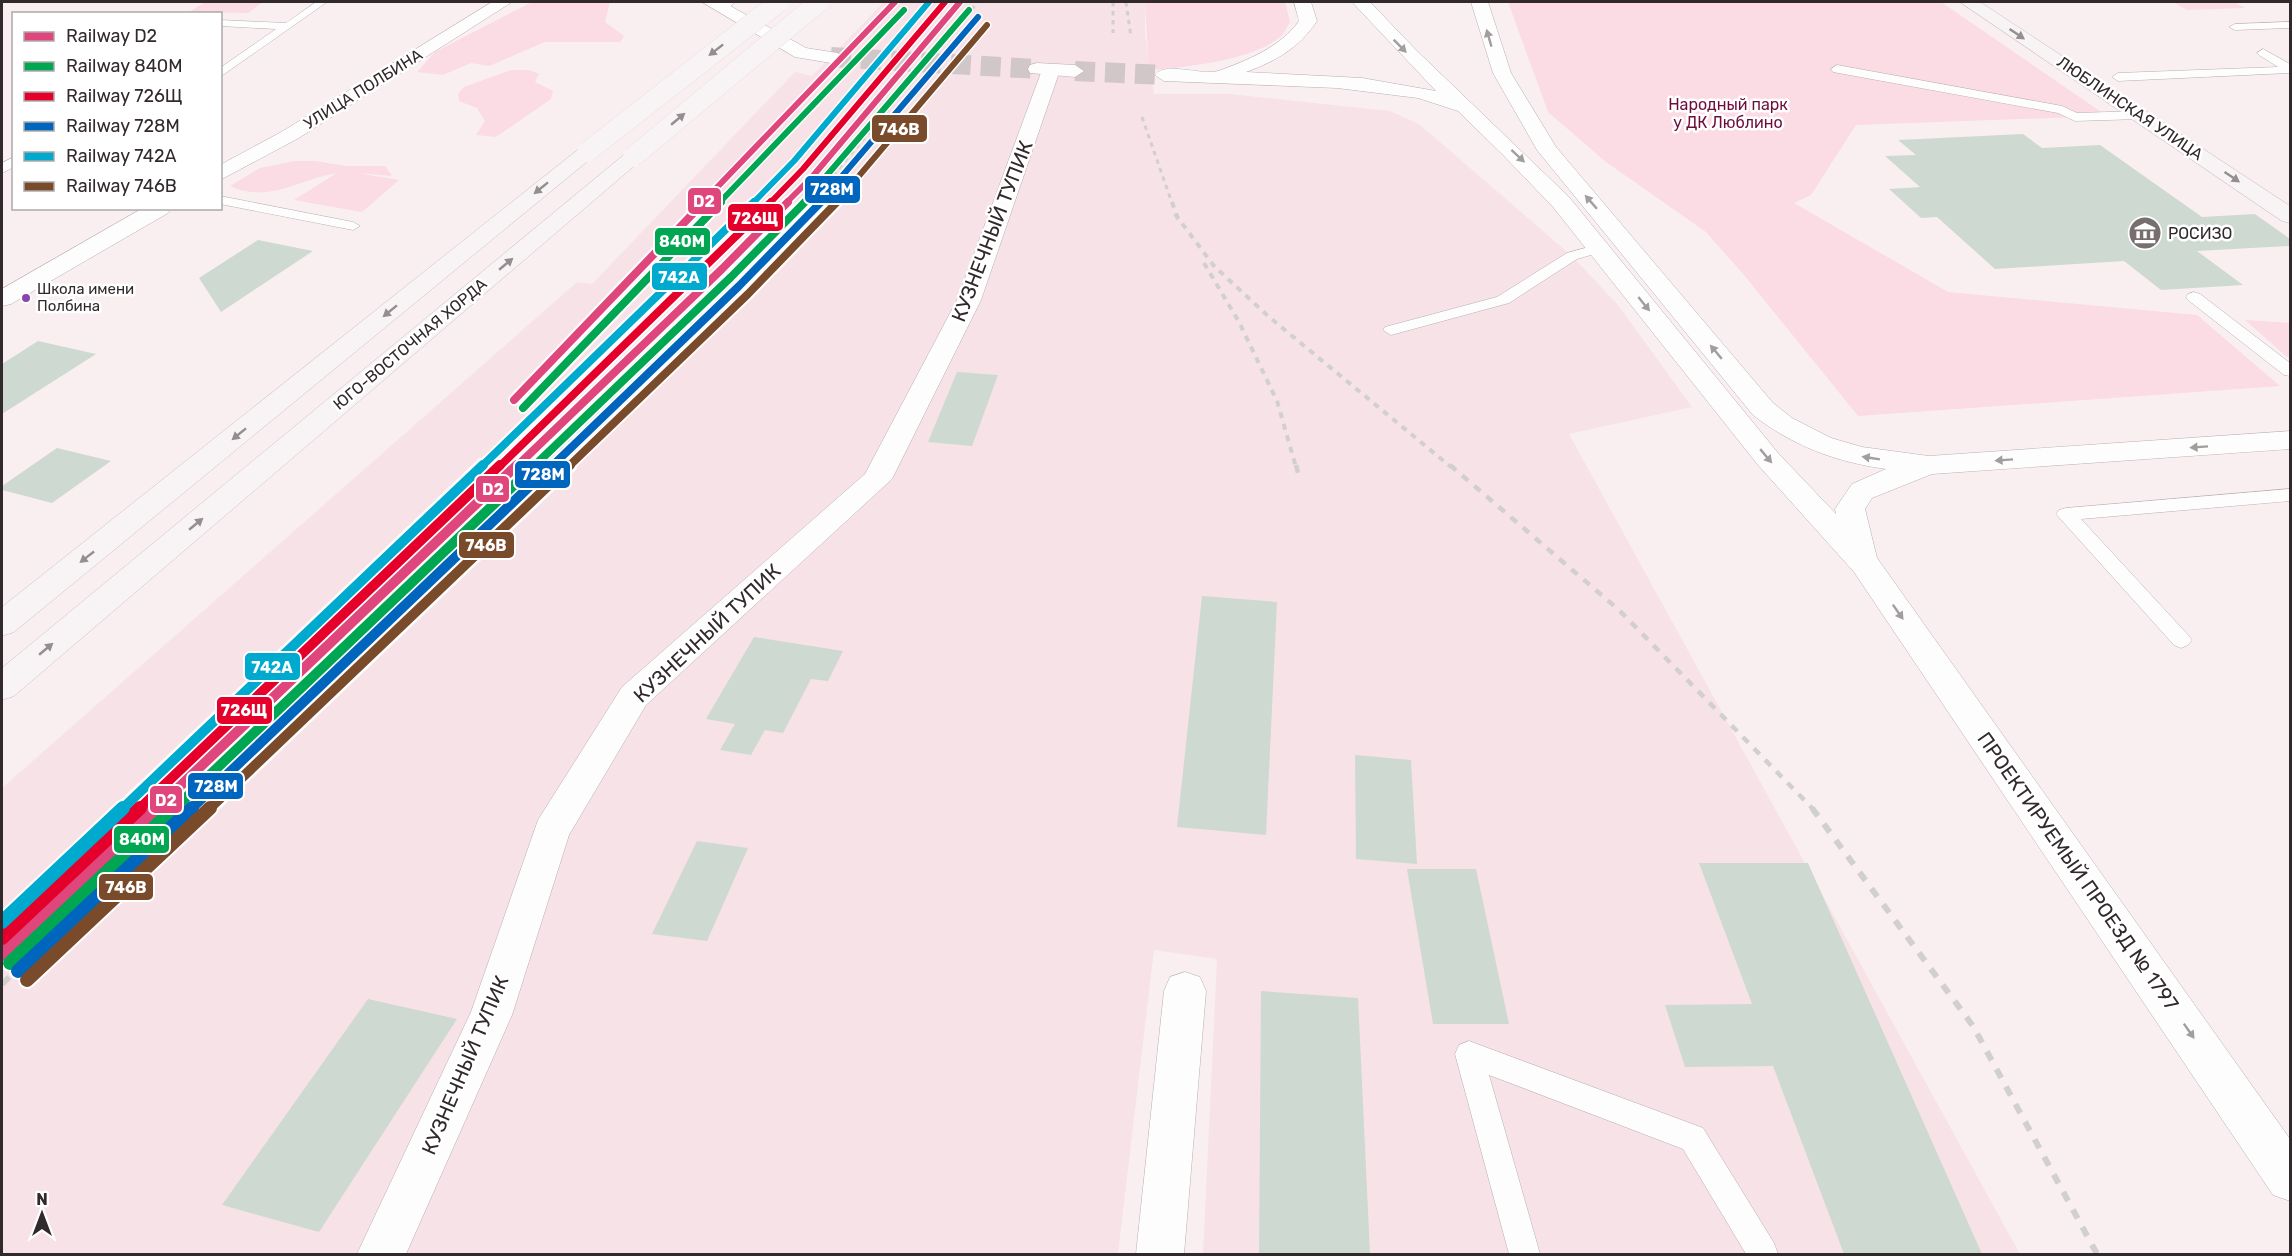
<svg xmlns="http://www.w3.org/2000/svg" width="2292" height="1256" viewBox="0 0 2292 1256" font-family="Rubik,sans-serif">
<style>
.built{fill:#f7e2e8}
.green{fill:#fbdbe4}
.building{fill:#ced9d2}
.lines{fill:none;stroke-linecap:round;stroke-linejoin:round}
.secondary-tunnel{stroke:#d1c7c9;stroke-width:20;stroke-dasharray:20 10;stroke-linecap:butt}
.lane-casing{stroke:#b7afb1;stroke-width:1}
.street-casing{stroke:#b7afb1;stroke-width:1}
.secondary-casing{stroke:#b7afb1;stroke-width:1}
.primary-casing{stroke:#cabfc2;stroke-width:1}
.lane{fill:#fefdfd;fill-rule:evenodd}
.street{fill:#fefdfd;fill-rule:evenodd}
.secondary{fill:#fefdfd;fill-rule:evenodd}
.primary{fill:#f8f3f4;fill-rule:evenodd}
.rail-far3{stroke:#d1cfcf;stroke-width:3;stroke-dasharray:4.5 4.5;stroke-linecap:butt}
.rail-far2{stroke:#d1cfcf;stroke-width:4;stroke-dasharray:6 6;stroke-linecap:butt}
.rail-far1{stroke:#d1cfcf;stroke-width:4.5;stroke-dasharray:8 8;stroke-linecap:butt}
.rail{stroke:#d1cfcf;stroke-width:6;stroke-dasharray:10 10;stroke-linecap:butt}
.primary-bridge-casing{stroke:#cabfc2;stroke-width:20;stroke-linecap:butt}
.primary-bridge{stroke:#f8f3f4;stroke-width:20}
.rail-1-far3-casing{stroke:#fff;stroke-width:9}
.rail-1-far2-casing{stroke:#fff;stroke-width:12}
.rail-1-far1-casing{stroke:#fff;stroke-width:15}
.rail-1-casing{stroke:#fff;stroke-width:18}
.rail-2-far3-casing{stroke:#fff;stroke-width:9}
.rail-2-far2-casing{stroke:#fff;stroke-width:12}
.rail-2-far1-casing{stroke:#fff;stroke-width:15}
.rail-2-casing{stroke:#fff;stroke-width:18}
.rail-3-far3-casing{stroke:#fff;stroke-width:9}
.rail-3-far2-casing{stroke:#fff;stroke-width:12}
.rail-3-far1-casing{stroke:#fff;stroke-width:15}
.rail-3-casing{stroke:#fff;stroke-width:18}
.rail-4-far3-casing{stroke:#fff;stroke-width:9}
.rail-4-far2-casing{stroke:#fff;stroke-width:12}
.rail-4-far1-casing{stroke:#fff;stroke-width:15}
.rail-4-casing{stroke:#fff;stroke-width:18}
.rail-5-far3-casing{stroke:#fff;stroke-width:9}
.rail-5-far2-casing{stroke:#fff;stroke-width:12}
.rail-5-far1-casing{stroke:#fff;stroke-width:15}
.rail-5-casing{stroke:#fff;stroke-width:18}
.rail-6-far3-casing{stroke:#fff;stroke-width:9}
.rail-6-far2-casing{stroke:#fff;stroke-width:12}
.rail-6-far1-casing{stroke:#fff;stroke-width:15}
.rail-6-casing{stroke:#fff;stroke-width:18}
.rail-1-far3{stroke:#df477c;stroke-width:6}
.rail-1-far2{stroke:#df477c;stroke-width:8}
.rail-1-far1{stroke:#df477c;stroke-width:10}
.rail-1{stroke:#df477c;stroke-width:14}
.rail-2-far3{stroke:#00a651;stroke-width:6}
.rail-2-far2{stroke:#00a651;stroke-width:8}
.rail-2-far1{stroke:#00a651;stroke-width:10}
.rail-2{stroke:#00a651;stroke-width:14}
.rail-3-far3{stroke:#e4002b;stroke-width:6}
.rail-3-far2{stroke:#e4002b;stroke-width:8}
.rail-3-far1{stroke:#e4002b;stroke-width:10}
.rail-3{stroke:#e4002b;stroke-width:14}
.rail-4-far3{stroke:#0065bd;stroke-width:6}
.rail-4-far2{stroke:#0065bd;stroke-width:8}
.rail-4-far1{stroke:#0065bd;stroke-width:10}
.rail-4{stroke:#0065bd;stroke-width:14}
.rail-5-far3{stroke:#00a9ce;stroke-width:6}
.rail-5-far2{stroke:#00a9ce;stroke-width:8}
.rail-5-far1{stroke:#00a9ce;stroke-width:10}
.rail-5{stroke:#00a9ce;stroke-width:14}
.rail-6-far3{stroke:#7a4b2a;stroke-width:6}
.rail-6-far2{stroke:#7a4b2a;stroke-width:8}
.rail-6-far1{stroke:#7a4b2a;stroke-width:10}
.rail-6{stroke:#7a4b2a;stroke-width:14}
.oneway{fill:#948e90}
.oneway2{fill:#a29e9e}
.bus-dot{fill:#8e44ad;stroke:#fff;stroke-width:2}
.labels{text-anchor:middle;dominant-baseline:central;stroke-width:5;stroke-linejoin:round;paint-order:stroke}
.far-bus-label{font-size:15px;fill:#31292b;stroke:#fff;text-anchor:start}
.far-street-label{font-size:16px;fill:#31292b;stroke:#fff}
.far-park-label{font-size:16px;fill:#6d0d3a;stroke:#fff}
.far-poi-label{font-size:16px;fill:#31292b;stroke:#fff;text-anchor:start}
.street-label{font-size:20px;fill:#31292b;stroke:#fff}
.line-badge{stroke:#fff;stroke-width:2}
.badge-label{font-size:16px;text-anchor:middle;font-weight:bold;fill:#fff}
</style>
<rect width="100%" height="100%" fill="#f9eff1"/>
<path class="built" d="M884 2H1145V35L1154 94H1230L1390 111 1419 124 1572 256 1618 305 1692 407 1569 434 2020 1254H1203L1217 959 1154 950 1118 1254H2V788L577 282 592 284 795 72 812 76Z"/>
<g class="green">
<path d="M205 2H263L248 13 189 12Z"/>
<path d="M532 2H610L605 22 624 36 620 42H545L489 66 471 63 443 75 417 72 435 52Z"/>
<path d="M1145 2H1285L1290 22C1287 26 1284 34 1280 37 1251 61 1185 67 1149 70Z"/>
<path d="M1508 2H1941L2107 116 1856 125 1811 195 1794 203 1948 292 2197 315 2280 386 1858 416 1744 275 1706 232 1606 162 1548 112Z"/>
<path d="M2173 2H2234L2245 8 2187 10Z"/>
<path d="M511 70H530L539 74 535 82 553 91 551 99 496 137 476 135 485 121 477 108 459 101 458 94 464 87Z"/>
<path d="M295 161H315L346 166H385L392 176 357 173 399 180 362 212 294 200 337 173C300 179 268 204 230 186L260 168Z"/>
<path d="M2245 320 2290 323V357H2287Z"/>
</g>
<g class="building">
<path d="M2023 134 2042 148 2100 145 2202 217 2255 214 2290 239V246L2197 251 2243 285 2161 290 2124 261 1995 269 1937 217 1921 218 1889 189 1920 187 1885 156 1916 155 1898 140Z"/>
<path d="M258 240 313 251 221 312 199 278Z"/>
<path d="M38 341 96 354 2 414V364Z"/>
<path d="M957 372 998 375 972 446 928 442Z"/>
<path d="M57 448 111 461 52 503 2 490V486Z"/>
<path d="M1202 596 1277 602 1266 835 1177 827Z"/>
<path d="M754 637 843 651 828 681 811 679 783 733 765 730 751 755 720 750 735 724 706 719Z"/>
<path d="M1355 755 1411 760 1417 864 1356 859Z"/>
<path d="M697 841 748 848 707 941 652 934Z"/>
<path d="M1699 863H1808L1982 1254H1844L1773 1066 1685 1067 1665 1005 1752 1004Z"/>
<path d="M1407 869H1476L1509 1024H1433Z"/>
<path d="M1261 991 1358 998 1370 1254H1259Z"/>
<path d="M368 999 457 1019 319 1232 222 1205Z"/>
</g>
<g class="lines">
<g class="secondary-tunnel">
<path d="M831 57 1037 69"/>
<path d="M1075 71 1164 75"/>
</g>
<g class="lane-casing">
<g id="lane">
<path d="M316 2H327L220 77V68L276 29 220 26V20L286 23Z"/>
<path d="M724 2H735L727 9H719L718 7Z"/>
<path d="M2290 22V28L2235 30 2229 27 2235 24Z"/>
<path d="M2263 49 2290 64V73L2118 81 2112 77 2118 73 2278 67 2259 55 2257 53Z"/>
<path d="M1837 65 2062 106 2077 113 2140 111 2146 115 2140 119 2075 121 2058 113 1833 72 1831 69Z"/>
<path d="M14 157V167L2 173V163Z"/>
<path d="M220 196 353 222 360 226 353 230 220 204Z"/>
<path d="M1600 244 1607 248 1605 251 1577 259 1509 303 1391 335 1383 330 1385 327 1497 297 1567 253Z"/>
<path d="M2194 292 2200 294 2290 363V376L2284 375 2188 300 2186 297 2188 294Z"/>
<path d="M2290 489V501L2081 519 2188 635 2192 640 2188 645 2181 648 2174 645 2056 514 2059 510 2066 508Z"/>
<path d="M1469 1041 1703 1128 1774 1243 1778 1254H1746L1683 1149 1489 1075 1540 1254H1509L1455 1054 1459 1045Z"/>
</g>
</g>
<g class="street-casing">
<g id="street">
<path d="M1051 64 1060 70 981 300 892 479 646 705 569 835 512 1015 406 1254H357L471 1012 538 820 622 687 865 474 957 300 1042 70Z"/>
<path d="M1185 972 1200 977 1206 991 1184 1254H1136L1164 991 1170 977Z"/>
</g>
</g>
<g class="secondary-casing">
<g id="secondary">
<path d="M492 2H512L297 139 220 180V165L283 131Z"/>
<path d="M702 2H723L806 48 838 53 840 57 831 63 795 57Z"/>
<path d="M1294 2H1311L1317 21C1299 48 1276 61 1246 72L1362 78 1436 91 1352 2H1370L1416 50 1569 197 1778 453 1836 514 1835 509 1852 484 1886 469C1836 462 1793 446 1753 415L1537 150 1493 73 1471 2H1488L1511 73 1556 147 1773 403 1792 418 1831 438 1862 447 1929 456 2290 431V449L1932 474 1872 498 1865 509 1877 558 2290 1139V1201L2273 1195 1854 572 1758 465 1553 207 1504 156 1458 111 1418 98 1337 88 1164 81 1155 75C1164 61 1203 76 1218 71 1246 61 1281 47 1299 21Z"/>
<path d="M1037 63 1075 65 1084 71 1075 77 1030 73 1028 69 1030 65Z"/>
<path d="M143 208H171L168 213 11 304 2 306V289Z"/>
</g>
</g>
<g class="primary-casing">
<g id="primary">
<path d="M1960 2H1980L2290 206V223L2282 221Z"/>
<path d="M587 146 594 148 597 152 594 156 14 632 2 636V607L580 148Z"/>
<path d="M633 151 640 153 644 157 640 161 14 696 2 700V668L626 153Z"/>
</g>
</g>
<use href="#lane" class="lane"/>
<use href="#street" class="street"/>
<use href="#secondary" class="secondary"/>
<use href="#primary" class="primary"/>
<g class="rail-far3">
<path d="M1113 2V33"/>
<path d="M1126 2 1131 37"/>
<path d="M1142 117 1172 203"/>
<path d="M810 203 978 2"/>
</g>
<g class="rail-far2">
<path d="M1172 202 1179 222"/>
<path d="M1175 214 1214 266 1268 316 1451 467"/>
<path d="M1204 263 1239 322 1277 401 1296 467"/>
<path d="M542 467 761 257 811 202"/>
</g>
<g class="rail-far1">
<path d="M1296 465 1298 473"/>
<path d="M1450 465 1619 610 1814 810"/>
<path d="M184 810 544 465"/>
</g>
<g class="rail">
<path d="M1812 808 1973 1026 2097 1254"/>
<path d="M2 984 185 808"/>
</g>
<g class="primary-bridge-casing">
<g id="primary-bridge">
<path d="M587 152 779 2"/>
<path d="M633 157 819 2"/>
</g>
</g>
<use href="#primary-bridge" class="primary-bridge"/>
<g class="rail-1-far3-casing">
<g id="rail-1-far3">
<path d="M702 203 895 2"/>
<path d="M786 203 812 177 960 2"/>
</g>
</g>
<g class="rail-1-far2-casing">
<g id="rail-1-far2">
<path d="M514 400 704 202"/>
<path d="M516 467 722 269 788 202"/>
</g>
</g>
<g class="rail-1-far1-casing">
<path id="rail-1-far1" d="M155 810 517 465"/>
</g>
<g class="rail-1-casing">
<path id="rail-1" d="M2 954 157 808"/>
</g>
<g class="rail-2-far3-casing">
<g id="rail-2-far3">
<path d="M719 203 904 10"/>
<path d="M803 203 969 10"/>
</g>
</g>
<g class="rail-2-far2-casing">
<g id="rail-2-far2">
<path d="M523 408 721 202"/>
<path d="M533 467 731 277 805 202"/>
</g>
</g>
<g class="rail-2-far1-casing">
<path id="rail-2-far1" d="M173 810 535 465"/>
</g>
<g class="rail-2-casing">
<path id="rail-2" d="M10 963 175 808"/>
</g>
<g class="rail-3-far3-casing">
<path id="rail-3-far3" d="M770 203 803 169 945 2"/>
</g>
<g class="rail-3-far2-casing">
<path id="rail-3-far2" d="M499 467 771 202"/>
</g>
<g class="rail-3-far1-casing">
<path id="rail-3-far1" d="M138 810 500 465"/>
</g>
<g class="rail-3-casing">
<path id="rail-3" d="M2 938 140 808"/>
</g>
<g class="rail-4-far3-casing">
<path id="rail-4-far3" d="M819 203 978 17"/>
</g>
<g class="rail-4-far2-casing">
<path id="rail-4-far2" d="M551 467 739 286 821 202"/>
</g>
<g class="rail-4-far1-casing">
<path id="rail-4-far1" d="M190 810 552 465"/>
</g>
<g class="rail-4-casing">
<path id="rail-4" d="M18 971 192 808"/>
</g>
<g class="rail-5-far3-casing">
<path id="rail-5-far3" d="M753 203 794 161 929 2"/>
</g>
<g class="rail-5-far2-casing">
<path id="rail-5-far2" d="M481 467 754 202"/>
</g>
<g class="rail-5-far1-casing">
<path id="rail-5-far1" d="M121 810 483 465"/>
</g>
<g class="rail-5-casing">
<path id="rail-5" d="M2 922 123 808"/>
</g>
<g class="rail-6-far3-casing">
<path id="rail-6-far3" d="M836 203 987 25"/>
</g>
<g class="rail-6-far2-casing">
<path id="rail-6-far2" d="M568 467 748 294 837 202"/>
</g>
<g class="rail-6-far1-casing">
<path id="rail-6-far1" d="M208 810 570 465"/>
</g>
<g class="rail-6-casing">
<path id="rail-6" d="M27 980 210 808"/>
</g>
<use href="#rail-1-far3" class="rail-1-far3"/>
<use href="#rail-1-far2" class="rail-1-far2"/>
<use href="#rail-1-far1" class="rail-1-far1"/>
<use href="#rail-1" class="rail-1"/>
<use href="#rail-2-far3" class="rail-2-far3"/>
<use href="#rail-2-far2" class="rail-2-far2"/>
<use href="#rail-2-far1" class="rail-2-far1"/>
<use href="#rail-2" class="rail-2"/>
<use href="#rail-3-far3" class="rail-3-far3"/>
<use href="#rail-3-far2" class="rail-3-far2"/>
<use href="#rail-3-far1" class="rail-3-far1"/>
<use href="#rail-3" class="rail-3"/>
<use href="#rail-4-far3" class="rail-4-far3"/>
<use href="#rail-4-far2" class="rail-4-far2"/>
<use href="#rail-4-far1" class="rail-4-far1"/>
<use href="#rail-4" class="rail-4"/>
<use href="#rail-5-far3" class="rail-5-far3"/>
<use href="#rail-5-far2" class="rail-5-far2"/>
<use href="#rail-5-far1" class="rail-5-far1"/>
<use href="#rail-5" class="rail-5"/>
<use href="#rail-6-far3" class="rail-6-far3"/>
<use href="#rail-6-far2" class="rail-6-far2"/>
<use href="#rail-6-far1" class="rail-6-far1"/>
<use href="#rail-6" class="rail-6"/>
</g>
<defs><path id="oneway-solid" d="M-6-.8H1V-3.2L6.5 0L1 3.2V.8H-6Z" transform="scale(1.5)"/></defs>
<g class="oneway">
<use href="#oneway-solid" transform="translate(2017 34) rotate(34)"/>
<use href="#oneway-solid" transform="translate(716 50) rotate(142)"/>
<use href="#oneway-solid" transform="translate(678 119) rotate(-40)"/>
<use href="#oneway-solid" transform="translate(2232 177) rotate(34)"/>
<use href="#oneway-solid" transform="translate(541 188) rotate(141)"/>
<use href="#oneway-solid" transform="translate(506 264) rotate(-40)"/>
<use href="#oneway-solid" transform="translate(390 311) rotate(141)"/>
<use href="#oneway-solid" transform="translate(239 434) rotate(141)"/>
<use href="#oneway-solid" transform="translate(196 524) rotate(-40)"/>
<use href="#oneway-solid" transform="translate(87 557) rotate(142)"/>
<use href="#oneway-solid" transform="translate(46 649) rotate(-40)"/>
</g>
<g class="oneway2">
<use href="#oneway-solid" transform="translate(1489 38) rotate(-106)"/>
<use href="#oneway-solid" transform="translate(1400 46) rotate(45)"/>
<use href="#oneway-solid" transform="translate(1518 156) rotate(43)"/>
<use href="#oneway-solid" transform="translate(1591 202) rotate(-131)"/>
<use href="#oneway-solid" transform="translate(1644 304) rotate(51)"/>
<use href="#oneway-solid" transform="translate(1716 352) rotate(-130)"/>
<use href="#oneway-solid" transform="translate(2199 447) rotate(176)"/>
<use href="#oneway-solid" transform="translate(1766 456) rotate(50)"/>
<use href="#oneway-solid" transform="translate(1871 458) rotate(-171)"/>
<use href="#oneway-solid" transform="translate(2004 460) rotate(176)"/>
<use href="#oneway-solid" transform="translate(1898 612) rotate(55)"/>
<use href="#oneway-solid" transform="translate(2189 1031) rotate(55)"/>
</g>
<defs>
<g id="museum-disc" transform="scale(1.725)"><circle r="9.5" fill="#776e70" stroke="#fff"/><path d="M0-6L6-3V-2H-6V-3ZM-5-1h2V3h-2ZM-1-1h2V3h-2ZM3-1h2V3H3ZM-6 4H6V6H-6Z" fill="#fff"/></g>
</defs>
<g fill-rule="evenodd">
<use href="#museum-disc" x="2145" y="233"/>
</g>
<circle class="bus-dot" cx="26" cy="298" r="5"/>
<g class="labels">
<g class="far-bus-label">
<text x="37" y="289">Школа имени<tspan x="37" dy="17">Полбина</tspan></text>
</g>
<g class="far-street-label">
<text transform="translate(363 89) rotate(-32)">УЛИЦА ПОЛБИНА</text>
<text transform="translate(2130 108) rotate(34)">ЛЮБЛИНСКАЯ УЛИЦА</text>
<text transform="translate(410 344) rotate(-40)">ЮГО-ВОСТОЧНАЯ ХОРДА</text>
</g>
<g class="far-park-label">
<text x="1728" y="104">Народный парк<tspan x="1728" dy="18">у ДК Люблино</tspan></text>
</g>
<g class="far-poi-label">
<text x="2168" y="233">РОСИЗО</text>
</g>
<g class="street-label">
<text transform="translate(992 231) rotate(-69)">КУЗНЕЧНЫЙ ТУПИК</text>
<text transform="translate(707 633) rotate(-43)">КУЗНЕЧНЫЙ ТУПИК</text>
<text transform="translate(2078 871) rotate(55)">ПРОЕКТИРУЕМЫЙ ПРОЕЗД № 1797</text>
<text transform="translate(465 1065) rotate(-67)">КУЗНЕЧНЫЙ ТУПИК</text>
</g>
</g>
<g class="line-badge">
<rect x="871" y="114" width="57" height="29" rx="6" fill="#7a4b2a"/>
<rect x="804" y="175" width="57" height="29" rx="6" fill="#0065bd"/>
<rect x="687" y="187" width="35" height="28" rx="6" fill="#df477c"/>
<rect x="727" y="203" width="57" height="29" rx="6" fill="#e4002b"/>
<rect x="654" y="227" width="57" height="29" rx="6" fill="#00a651"/>
<rect x="651" y="262" width="57" height="29" rx="6" fill="#00a9ce"/>
<rect x="514" y="460" width="57" height="29" rx="6" fill="#0065bd"/>
<rect x="475" y="475" width="35" height="28" rx="6" fill="#df477c"/>
<rect x="458" y="531" width="57" height="28" rx="6" fill="#7a4b2a"/>
<rect x="244" y="652" width="57" height="29" rx="6" fill="#00a9ce"/>
<rect x="216" y="696" width="57" height="29" rx="6" fill="#e4002b"/>
<rect x="187" y="772" width="57" height="28" rx="6" fill="#0065bd"/>
<rect x="149" y="785" width="34" height="29" rx="6" fill="#df477c"/>
<rect x="113" y="825" width="57" height="29" rx="6" fill="#00a651"/>
<rect x="98" y="873" width="56" height="28" rx="6" fill="#7a4b2a"/>
</g>
<g class="badge-label">
<text x="899" y="135">746В</text>
<text x="832" y="195">728М</text>
<text x="704" y="207">D2</text>
<text x="755" y="224">726Щ</text>
<text x="682" y="247">840М</text>
<text x="679" y="283">742А</text>
<text x="543" y="480">728М</text>
<text x="493" y="495">D2</text>
<text x="486" y="551">746В</text>
<text x="272" y="673">742А</text>
<text x="244" y="716">726Щ</text>
<text x="216" y="792">728М</text>
<text x="166" y="806">D2</text>
<text x="142" y="845">840М</text>
<text x="126" y="893">746В</text>
</g>
<rect width="2292" height="1256" fill="none" stroke="#31292b" stroke-width="6"/>
<rect x="12" y="12" width="210" height="198" fill="#ffffff" stroke="#ada9aa" stroke-width="1.5"/>
<rect x="24" y="32" width="30" height="9" fill="#df477c" stroke="#ada9aa" stroke-width="1.5"/>
<text x="66" y="42" font-size="18" fill="#31292b">Railway D2</text>
<rect x="24" y="62" width="30" height="9" fill="#00a651" stroke="#ada9aa" stroke-width="1.5"/>
<text x="66" y="72" font-size="18" fill="#31292b">Railway 840М</text>
<rect x="24" y="92" width="30" height="9" fill="#e4002b" stroke="#ada9aa" stroke-width="1.5"/>
<text x="66" y="102" font-size="18" fill="#31292b">Railway 726Щ</text>
<rect x="24" y="122" width="30" height="9" fill="#0065bd" stroke="#ada9aa" stroke-width="1.5"/>
<text x="66" y="132" font-size="18" fill="#31292b">Railway 728М</text>
<rect x="24" y="152" width="30" height="9" fill="#00a9ce" stroke="#ada9aa" stroke-width="1.5"/>
<text x="66" y="162" font-size="18" fill="#31292b">Railway 742А</text>
<rect x="24" y="182" width="30" height="9" fill="#7a4b2a" stroke="#ada9aa" stroke-width="1.5"/>
<text x="66" y="192" font-size="18" fill="#31292b">Railway 746В</text>
<g transform="translate(42 1214)" stroke="#ffffff" stroke-width="4.5" paint-order="stroke">
<path d="M0-4.5L10 22L0 15L-10 22Z" fill="#31292b"/>
<text y="-9" font-size="16" font-weight="bold" text-anchor="middle" fill="#31292b">N</text>
</g>
</svg>
